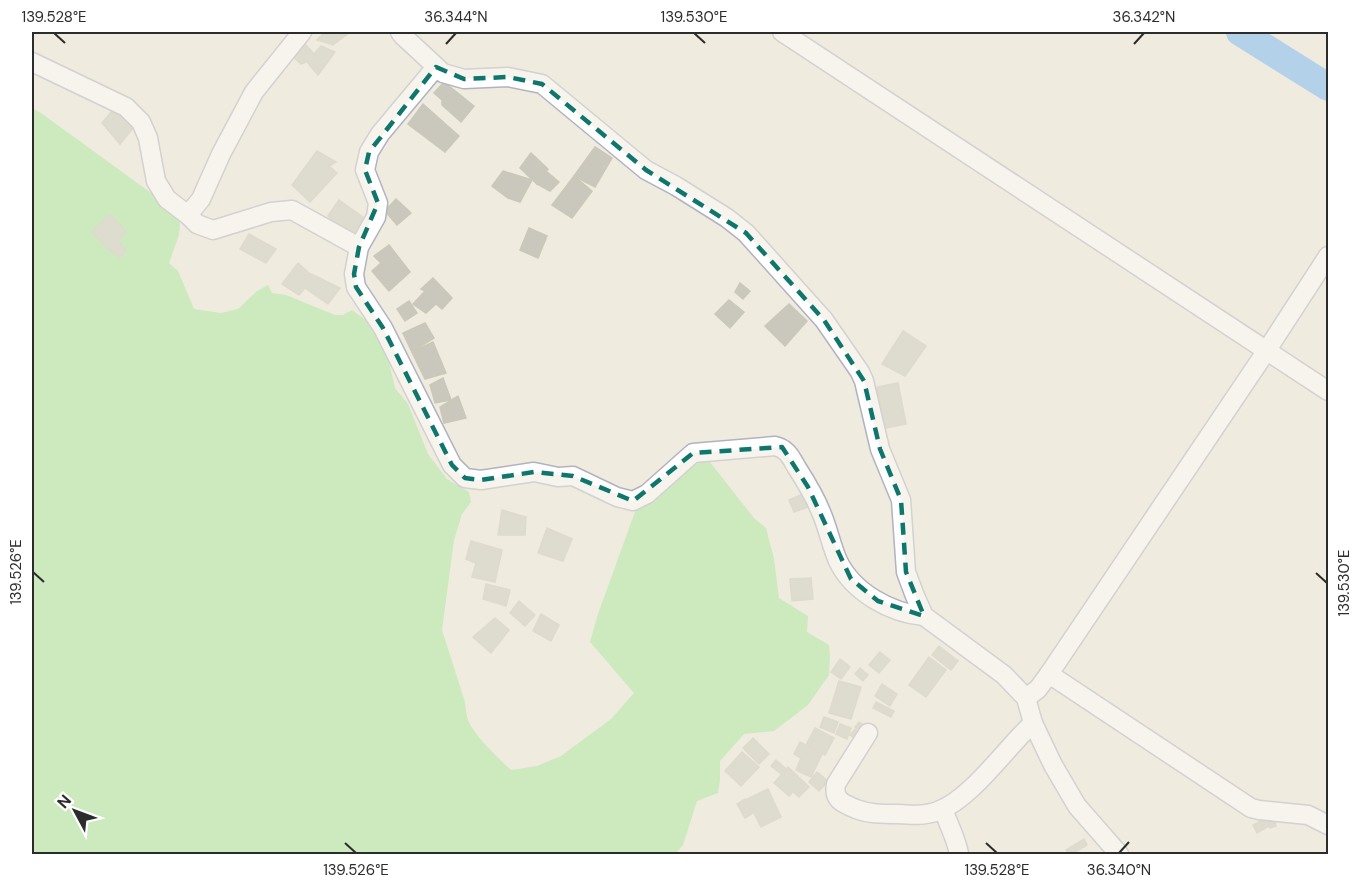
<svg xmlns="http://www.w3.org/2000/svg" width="1360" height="886" viewBox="0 0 1360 886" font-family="'DM Sans',sans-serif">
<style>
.green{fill:#a2e897}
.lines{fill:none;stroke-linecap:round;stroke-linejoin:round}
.river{stroke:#6bb4f7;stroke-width:28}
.building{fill:#cac8bd;stroke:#cac8b7;stroke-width:1.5}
.minor-casing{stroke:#b2b2c1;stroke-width:21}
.minor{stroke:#fff;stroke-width:18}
.marked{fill:none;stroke:#0f766e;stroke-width:4.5;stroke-dasharray:12 8;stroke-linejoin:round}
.ticks{fill:none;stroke:#2c2c2c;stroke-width:2}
.neatline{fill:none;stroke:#2c2c2c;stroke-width:2}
.ticks-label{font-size:15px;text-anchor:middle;fill:#2c2c2c}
</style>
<rect width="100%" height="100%" fill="#efebde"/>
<path class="green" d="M32 108 41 113 158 198 171 211 180 223 179 235 169 263 178 271 194 309 221 313 238 309 257 291 268 285 272 293 286 295 335 315H343L352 310 374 326 389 362 395 388 408 404 428 454 447 479 469 492 471 502 462 514 454 540 442 630 465 702C466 710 466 718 471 726 480 741 498 758 511 770L537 766 561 756 611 719 634 693 590 642 598 614 636 509 681 467 709 461 754 518 766 528 774 559 779 598 808 616 807 632 829 645 830 657 829 675 808 705 774 731 744 734 720 761V780L718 793 697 801 683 845 675 854H32Z"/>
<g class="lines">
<path class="river" d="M1240 32 1328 87"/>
</g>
<g class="building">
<path d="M321 32H350L333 45 317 40 324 33Z"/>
<path d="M304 43 314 54 321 46 335 52 318 75 307 62 301 64 293 57Z"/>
<path d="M444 82 474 106 461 122 442 105V100L434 93Z"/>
<path d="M423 104 459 136 445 152 408 124Z"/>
<path d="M112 111 135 126 120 144 102 123Z"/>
<path d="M595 147 612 158 595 187 574 176Z"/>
<path d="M317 151 336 162 329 166 337 173 310 202 292 185Z"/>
<path d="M531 153 548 169 537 184 520 168Z"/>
<path d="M503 171 532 180 520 202 508 198 492 186Z"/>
<path d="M546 171 559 182 550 191 537 184Z"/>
<path d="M574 176 592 191 572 218 552 205Z"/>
<path d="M396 199 411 213 397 225 385 211Z"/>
<path d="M339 200 364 218 351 237 328 216Z"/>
<path d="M110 214 126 232 118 240 126 251 120 257 109 250 92 232Z"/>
<path d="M529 228 547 236 538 258 520 250Z"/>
<path d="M249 234 276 249 266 263 240 249Z"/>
<path d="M389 245 410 272 389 291 372 271 381 263 374 256Z"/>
<path d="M298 263 309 273 340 288 328 304 305 288 299 295 282 284Z"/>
<path d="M433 278 452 298 442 309 436 304 426 313 413 304 425 291 421 289Z"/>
<path d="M740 283 750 291 743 299 735 292Z"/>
<path d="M729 300 744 312 730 328 715 314Z"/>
<path d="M409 301 417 313 405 321 397 309Z"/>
<path d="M789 304 807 321 785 346 765 326Z"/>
<path d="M425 323 434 338 412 352 403 333Z"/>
<path d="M903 331 926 346 905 376 882 364Z"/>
<path d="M433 342 446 373 425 379 412 352Z"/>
<path d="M443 378 451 400 435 403 430 385Z"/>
<path d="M898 383 906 424 885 428 877 387Z"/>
<path d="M458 396 466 418 444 423 440 407Z"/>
<path d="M805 493 811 506 794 512 789 500Z"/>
<path d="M502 510 526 517 525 535H498Z"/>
<path d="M547 528 572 539 563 561 538 553Z"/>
<path d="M471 541 502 550 495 582 472 577 476 563 466 559Z"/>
<path d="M811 578 813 599 792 601 790 579Z"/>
<path d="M486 584 510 590 506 606 483 599Z"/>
<path d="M519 601 535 615 525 626 510 613Z"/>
<path d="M541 614 559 625 551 641 533 631Z"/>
<path d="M495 618 509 630 491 653 473 637Z"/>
<path d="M939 646 958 661 951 670 932 655Z"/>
<path d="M880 652 890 660 879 673 869 665Z"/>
<path d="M929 657 946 670 926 697 909 685Z"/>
<path d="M840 659 850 667 841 679 831 672Z"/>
<path d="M860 668 868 675 863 681 855 674Z"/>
<path d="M839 681 861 687 851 719 829 713Z"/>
<path d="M882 684 897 694 890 706 875 696Z"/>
<path d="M876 702 894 711 891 717 873 708Z"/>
<path d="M824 717 838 722 834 733 820 727Z"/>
<path d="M859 722 865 726 862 731 855 727Z"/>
<path d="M840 724 851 728 847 739 836 734Z"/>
<path d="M815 728 834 738 825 755 806 745Z"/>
<path d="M855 729 861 733 856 739 850 735Z"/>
<path d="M753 738 769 754 759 764 743 748Z"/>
<path d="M800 742 822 754 811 777 796 770 801 758 794 754Z"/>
<path d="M742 752 759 767 741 786 725 771Z"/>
<path d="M776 760 786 769 781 774 771 766Z"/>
<path d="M788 767 809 787 799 797 793 792 789 796 774 783Z"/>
<path d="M817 772 828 781 819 791 809 782Z"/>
<path d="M768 789 781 817 761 827 747 799Z"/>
<path d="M745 799 753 813 745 818 737 804Z"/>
<path d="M1274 817 1276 826 1270 828 1268 819Z"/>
<path d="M1265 819 1269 826 1257 833 1253 825Z"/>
<path d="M1084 839 1087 845 1072 854H1069L1066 850Z"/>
</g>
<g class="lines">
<g class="minor-casing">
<g id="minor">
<path d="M400 32 402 35 443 73 464 79 508 77 542 84 646 170 676 186 727 218 746 233 824 320 860 372 864 381 880 449 901 500 906 572 915 596 924 616 1004 675 1026 698 1033 723 1053 765 1077 806 1119 854"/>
<path d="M782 32 1328 391"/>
<path d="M32 62 126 107 141 122 148 138 156 181 167 199 188 215 197 224 213 230 271 212 292 210 359 247"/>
<path d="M436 67 380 134 369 152 365 170 378 203 376 217 359 247 354 274 356 287 383 328 452 465 465 478 481 480 534 472 558 477 573 476 617 497 633 501 647 494 693 453 775 446C788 449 791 458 797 468 806 482 815 497 821 512 828 528 831 545 838 561 853 592 890 613 924 616"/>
<path d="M188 215 201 199 221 154 254 92 302 32"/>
<path d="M1049 674 1251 808 1259 810 1308 815 1328 825"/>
<path d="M1026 698 1038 689 1049 674 1267 350 1328 256"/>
<path d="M868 733 836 784C833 800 842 803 856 809 869 814 883 814 897 814 911 815 925 816 938 811 971 799 1006 748 1033 723"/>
<path d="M943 809C948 823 957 841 959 854"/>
</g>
</g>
<use href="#minor" class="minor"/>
</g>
<path d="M0 0H1360V886H0ZM436 67 464 79 508 77 542 84 646 170 746 233 824 320 864 381 880 449 901 500 906 572 924 616 878 601 851 579 808 487 782 447 693 453 633 501 573 476 534 472 481 480 465 478 452 465 383 328 356 287 354 274 359 247 378 203 365 170 369 152Z" fill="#efebde" fill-opacity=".55" fill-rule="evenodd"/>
<path class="marked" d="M436 67 464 79 508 77 542 84 646 170 746 233 824 320 864 381 880 449 901 500 906 572 924 616 878 601 851 579 808 487 782 447 693 453 633 501 573 476 534 472 481 480 465 478 452 465 383 328 356 287 354 274 359 247 378 203 365 170 369 152Z"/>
<path class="ticks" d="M54 33 65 43M694 33 705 43M446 44 456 33M1134 44 1144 33M33 572 44 582M1316 573 1327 583M345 843 356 853M986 843 997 853M1119 853 1129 842"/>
<rect width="1360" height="886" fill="none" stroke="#ffffff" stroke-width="66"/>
<g transform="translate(75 811) rotate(311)" stroke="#ffffff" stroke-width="4.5" paint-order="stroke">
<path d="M0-4.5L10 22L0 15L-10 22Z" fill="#2c2c2c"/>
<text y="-9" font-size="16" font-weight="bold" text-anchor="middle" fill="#2c2c2c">N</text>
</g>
<rect x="33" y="33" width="1294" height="820" class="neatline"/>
<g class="ticks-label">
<text x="54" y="22">139.528°E</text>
<text x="456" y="22">36.344°N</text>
<text x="694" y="22">139.530°E</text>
<text x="1144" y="22">36.342°N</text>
<text transform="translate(16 572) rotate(-90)" y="5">139.526°E</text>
<text transform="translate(1344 583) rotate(-90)" y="5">139.530°E</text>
<text x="356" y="875">139.526°E</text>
<text x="997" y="875">139.528°E</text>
<text x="1119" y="875">36.340°N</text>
</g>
</svg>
